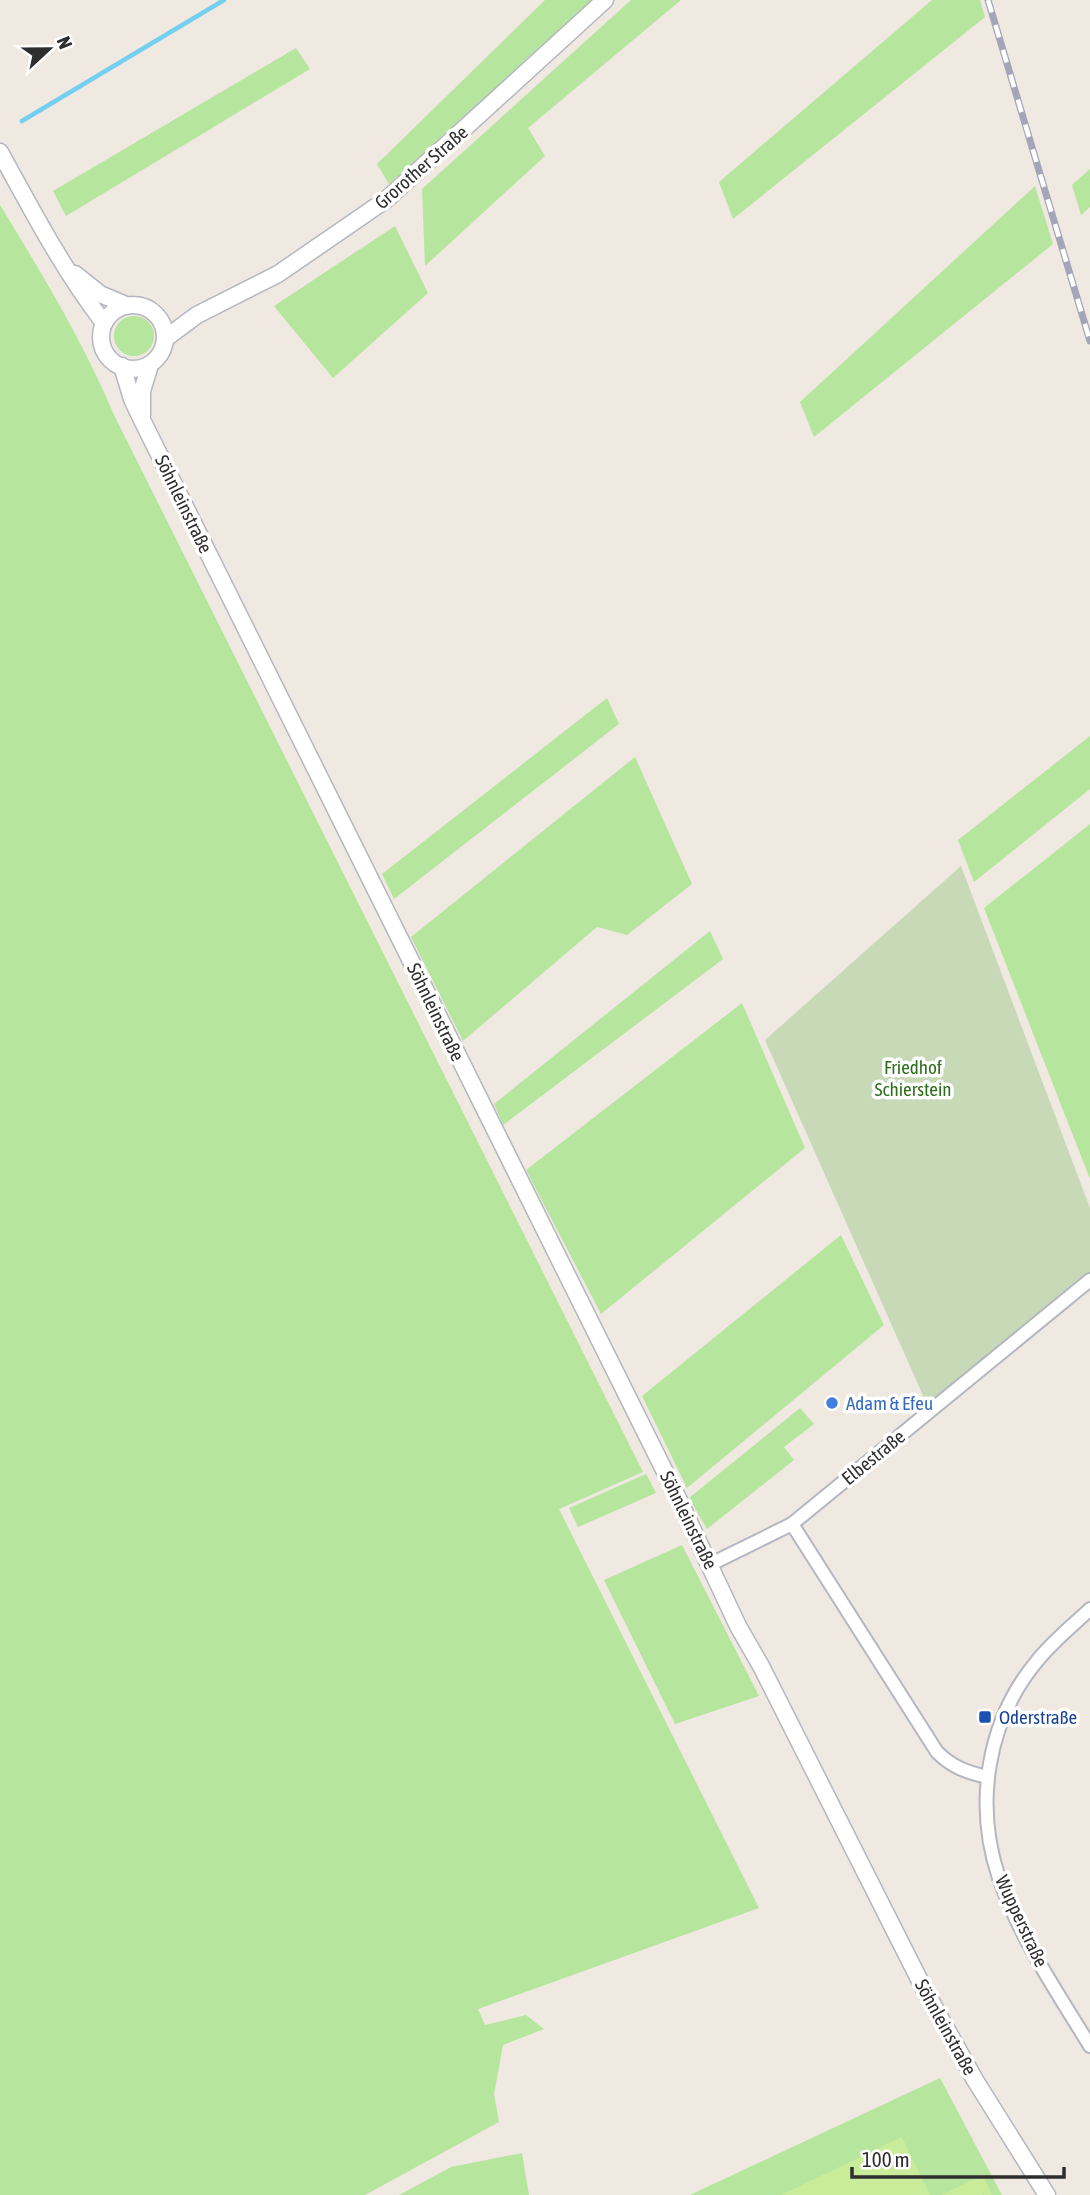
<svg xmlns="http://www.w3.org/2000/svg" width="1090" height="2195" viewBox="0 0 1090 2195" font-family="'Asap Condensed',sans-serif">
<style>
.green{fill:#b6e59e}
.cemetery{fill:#c8d9b8}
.pitch{fill:#c9ec9a}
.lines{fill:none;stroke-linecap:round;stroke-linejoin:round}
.stream{stroke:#75cff0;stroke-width:4.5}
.minor-casing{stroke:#b4b7c1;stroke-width:16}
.tertiary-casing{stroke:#b4b7c1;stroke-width:19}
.minor{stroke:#fff;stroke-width:12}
.tertiary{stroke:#fff;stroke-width:16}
.rail-casing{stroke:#a3a6b8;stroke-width:7}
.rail{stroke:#fff;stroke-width:4.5;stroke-dasharray:13;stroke-linecap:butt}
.shop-dot{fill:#3f7fe0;stroke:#fff;stroke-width:2.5}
.transit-dot{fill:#1a4fb4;stroke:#fff;stroke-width:2.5}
.labels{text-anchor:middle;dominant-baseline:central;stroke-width:7;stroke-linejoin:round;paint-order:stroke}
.street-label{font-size:19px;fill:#2e2e2e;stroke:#fff}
.park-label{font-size:19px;fill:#2c6e1b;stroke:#fff}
.shop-label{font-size:19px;fill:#366cbe;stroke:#fff;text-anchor:start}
.transit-label{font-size:19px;fill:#164399;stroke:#fff;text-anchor:start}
</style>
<rect width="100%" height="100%" fill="#efe9e1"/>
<g class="green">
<path d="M545 0H592L389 184 377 164Z"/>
<path d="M631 0H681L528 128 545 156 425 266 422 189Z"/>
<path d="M932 0H980L985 17 733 219 719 182Z"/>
<path d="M296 48 310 69 66 216 53 191Z"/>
<path d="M1090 169V207L1081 215 1072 185Z"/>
<path d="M1035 186 1053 244 814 437 800 402Z"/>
<path d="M0 205C42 274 83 341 114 415L643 1472 559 1509 759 1908 478 2009 485 2025 526 2015 544 2029 503 2045 494 2094 499 2122 365 2195H0Z"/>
<path d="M395 226 428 293 333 378 274 306Z"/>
<circle cx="134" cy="336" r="20"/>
<path d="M607 698 619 724 394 899 382 874Z"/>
<path d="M1090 736V789L974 882 958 840Z"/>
<path d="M635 757 692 884 627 935 597 927 463 1041 411 937Z"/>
<path d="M1090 824V1179L984 908Z"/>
<path d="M710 931 723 959 503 1125 494 1104Z"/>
<path d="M742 1003 805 1148 601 1314 526 1170Z"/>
<path d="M841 1235 884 1325 687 1488 642 1396Z"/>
<path d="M800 1408 814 1424 784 1447 794 1460 707 1529 689 1498Z"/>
<path d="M646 1474 656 1493 578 1527 569 1508Z"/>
<path d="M682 1545 759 1696 675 1724 604 1580Z"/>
<path d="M940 2078 1002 2195H690Z"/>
<path d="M522 2153 529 2195H399L451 2167Z"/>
</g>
<path class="cemetery" d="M961 866 1090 1208V1272L932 1402 925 1400 765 1040Z"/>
<g class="pitch">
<path d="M902 2137 930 2195H780H781Z"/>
<path d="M983 2175 992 2195H984L981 2189 983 2195H941Z"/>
</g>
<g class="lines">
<path class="stream" d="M22 121 224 0"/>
<g class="minor-casing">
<g id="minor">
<path d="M792 1524 937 1752C952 1767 966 1772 987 1777"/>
<path d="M711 1564 792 1524 1090 1280"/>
<path d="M1090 1609C1072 1626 1052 1642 1037 1661 987 1721 974 1804 999 1878 1020 1938 1057 1992 1090 2046"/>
</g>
</g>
<g class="tertiary-casing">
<g id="tertiary">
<path d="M0 152C32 210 63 270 104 323"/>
<path d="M75 274 100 294 126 305"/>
<circle cx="133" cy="337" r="32"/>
<path d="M166 338 197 315 278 274 387 199 605 0"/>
<path d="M122 366 132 399 141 418 676 1494 738 1626 761 1666 923 1987 975 2080 1047 2195"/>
<path d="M142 415V391L150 365"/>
</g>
</g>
<use href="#minor" class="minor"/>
<use href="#tertiary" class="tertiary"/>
<g class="rail-casing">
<path id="rail" d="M988 0 1090 341"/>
</g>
<use href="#rail" class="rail"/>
</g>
<circle class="shop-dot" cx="832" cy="1403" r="7"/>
<rect class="transit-dot" x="978" y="1710" width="14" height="14" rx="3.5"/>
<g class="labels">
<g class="street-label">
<text transform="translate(421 167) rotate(-41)">Grorother Straße</text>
<text transform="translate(184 504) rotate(64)">Söhnleinstraße</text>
<text transform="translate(436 1012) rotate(64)">Söhnleinstraße</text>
<text transform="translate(873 1457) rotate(-39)">Elbestraße</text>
<text transform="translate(689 1520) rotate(64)">Söhnleinstraße</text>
<text transform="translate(1022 1921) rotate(65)">Wupperstraße</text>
<text transform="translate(946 2027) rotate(61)">Söhnleinstraße</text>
</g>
<g class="park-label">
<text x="913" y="1067">Friedhof<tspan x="913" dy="22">Schierstein</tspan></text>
</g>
<g class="shop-label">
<text x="846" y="1403">Adam &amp; Efeu</text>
</g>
<g class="transit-label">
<text x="999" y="1717">Oderstraße</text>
</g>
</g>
<g transform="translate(49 49) rotate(68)" stroke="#ffffff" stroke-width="5" paint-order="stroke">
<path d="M0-5L12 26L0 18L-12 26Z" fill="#2e2e2e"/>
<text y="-10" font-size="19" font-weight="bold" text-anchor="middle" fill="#2e2e2e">N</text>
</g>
<path d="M852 2167v10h212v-10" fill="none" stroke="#2e2e2e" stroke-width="3.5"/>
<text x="862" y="2167" font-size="21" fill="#2e2e2e" stroke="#ffffff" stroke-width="5" paint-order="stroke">100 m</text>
</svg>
